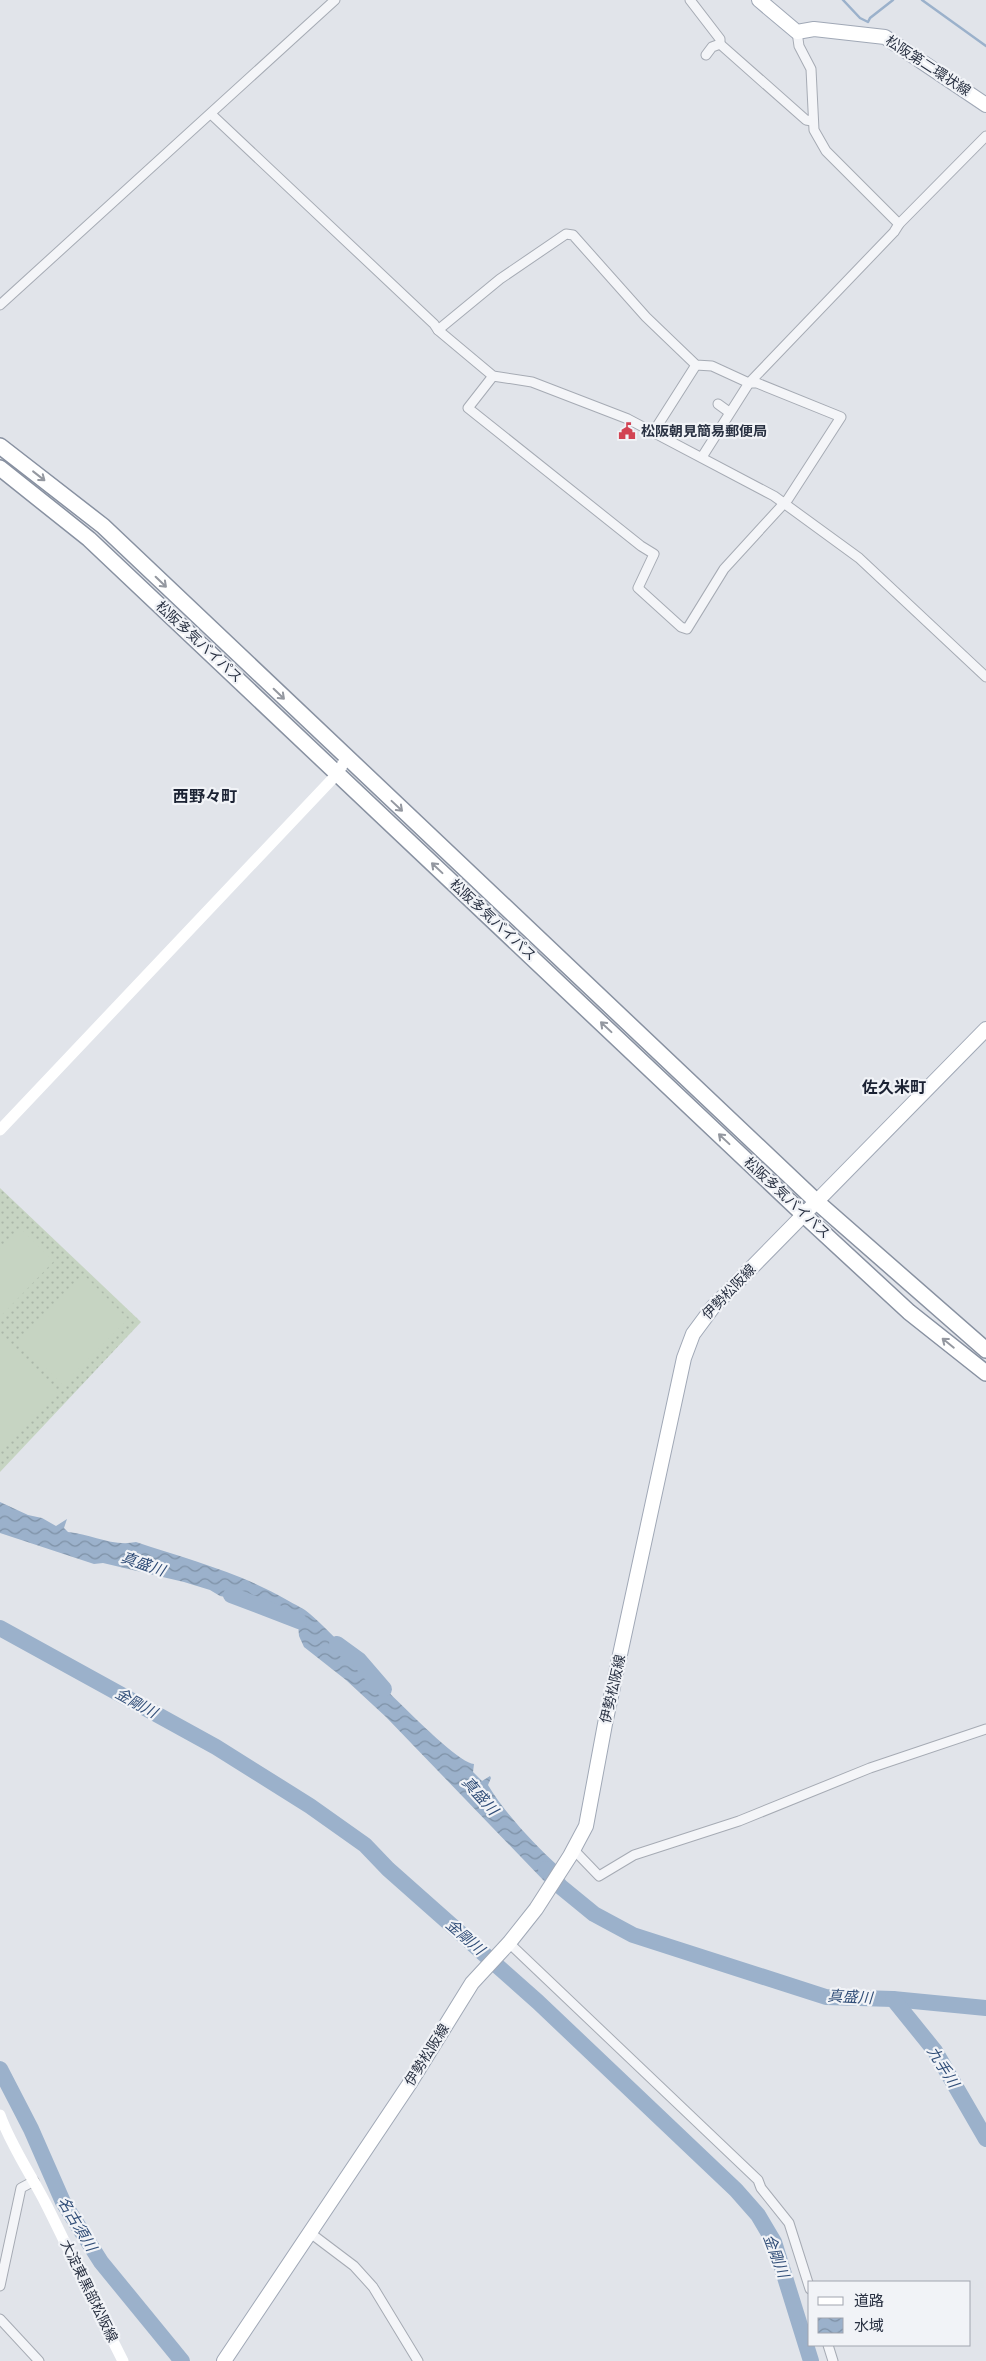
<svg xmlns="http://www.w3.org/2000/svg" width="986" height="2361" viewBox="0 0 986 2361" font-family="'Fira Sans Condensed','Noto Sans JP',sans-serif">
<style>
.grass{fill:url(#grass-dots)}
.garden{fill:#c6d4c2}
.water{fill:url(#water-waves)}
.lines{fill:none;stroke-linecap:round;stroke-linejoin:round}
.stream{stroke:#9bb1cb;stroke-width:2.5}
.river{stroke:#9bb1cb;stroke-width:16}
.street-casing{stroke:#a6abb4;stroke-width:11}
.primary-casing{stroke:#a0a8b6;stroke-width:16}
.highway-casing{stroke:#8891a1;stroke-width:18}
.street{stroke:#f4f5f8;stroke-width:9}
.secondary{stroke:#fff;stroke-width:11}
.primary{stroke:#fff;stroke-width:14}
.highway{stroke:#fff;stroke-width:15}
.oneway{stroke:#9498a0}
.labels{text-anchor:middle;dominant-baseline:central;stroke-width:4.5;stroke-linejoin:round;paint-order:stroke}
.street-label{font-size:14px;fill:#293142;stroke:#f1f3f7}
.poi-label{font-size:14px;font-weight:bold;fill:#293142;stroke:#f1f3f7;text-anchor:start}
.water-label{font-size:15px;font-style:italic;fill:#314e78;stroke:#f1f3f7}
.quarter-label{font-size:16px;font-weight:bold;fill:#1b2233;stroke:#f1f3f7}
</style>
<defs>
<pattern id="grass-dots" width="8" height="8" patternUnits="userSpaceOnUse" patternTransform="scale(1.25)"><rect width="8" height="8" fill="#c6d4c2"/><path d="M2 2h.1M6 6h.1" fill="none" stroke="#aab6a8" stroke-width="1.8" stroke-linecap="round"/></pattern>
<pattern id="water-waves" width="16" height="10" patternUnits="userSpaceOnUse" patternTransform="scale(1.25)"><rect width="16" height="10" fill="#9bb1cb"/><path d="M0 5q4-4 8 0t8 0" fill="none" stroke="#7e91a6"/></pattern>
</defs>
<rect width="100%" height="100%" fill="#e1e4ea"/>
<path class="grass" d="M0 1188 141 1322 0 1472Z"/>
<g class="garden">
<path d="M20 1228 54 1261 0 1317V1249Z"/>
<path d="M83 1274 128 1319 63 1385 17 1341Z"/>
<path d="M0 1336 58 1391 0 1450Z"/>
</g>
<path class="water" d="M0 1502 28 1515 42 1518 56 1526 67 1519 64 1528 68 1532C91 1534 113 1547 136 1542 187 1559 241 1573 287 1600 295 1605 304 1608 310 1614 338 1637 450 1762 474 1764L473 1772 482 1781 490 1776 491 1778 488 1785C504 1812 534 1844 557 1865L546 1883 386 1717 346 1680 304 1647 299 1636 298 1624 270 1607 262 1604 220 1596 210 1590 184 1582 103 1563 94 1564 0 1533Z"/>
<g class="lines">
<g class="stream">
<path d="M843 0 860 18 868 22 870 18 893 0"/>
<path d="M922 0 986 46"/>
</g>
<g class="river">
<path d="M231 1595 299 1621"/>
<path d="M0 1628 216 1747 310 1806 365 1845 388 1869 538 2002 736 2190 758 2215 774 2242 811 2361"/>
<path d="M337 1644 359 1660 384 1689"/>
<path d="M546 1869 561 1887 594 1914 633 1935 826 1997 893 1999 986 2008"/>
<path d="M893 1999 935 2051 986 2139"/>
<path d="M0 2069 31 2129 63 2202 101 2262 182 2361"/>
</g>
<g class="street-casing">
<g id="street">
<path d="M690 0 720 39V44L712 47 706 55"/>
<path d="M797 32 799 46 811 69 814 130 826 151 899 224"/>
<path d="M720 44 806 120 812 121"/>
<path d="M211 114 434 324 438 330 493 376 532 382 628 419 774 496 859 558 986 677"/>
<path d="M0 305 335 0"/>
<path d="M438 330 500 279 566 234 573 235 646 317 696 365 712 366 749 383H757L841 417 788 499 724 569 687 629 681 627 638 588 654 554 641 546 468 408 493 376"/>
<path d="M718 404 729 412"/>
<path d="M654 431 696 365"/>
<path d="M702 457 749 383 894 232 899 224 986 136"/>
<path d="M574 1850 599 1876 634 1855 739 1821 870 1768 986 1729"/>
<path d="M509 1943 758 2180 761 2188 789 2223 810 2289"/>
<path d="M309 2232 354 2266 373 2287 418 2361"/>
<path d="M0 2286 21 2188 34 2181"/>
<path d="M0 2319 39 2361"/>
<path d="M828 2345 833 2361"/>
</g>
</g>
<g class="primary-casing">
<g id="primary">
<path d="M759 0 797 32 814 29 885 37 986 105"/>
<path d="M224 2361 410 2083 472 1983 509 1943 536 1909 570 1856 586 1826 605 1724 684 1358 693 1334 713 1307 986 1029"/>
</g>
</g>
<g class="highway-casing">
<g id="highway">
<path d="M0 446 103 526 817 1202 986 1350"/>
<path d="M0 468 89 539 804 1215 909 1312 986 1373"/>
</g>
</g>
<use href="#street" class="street"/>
<g class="secondary">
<path d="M0 1130 338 773 346 758"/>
<path d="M0 2115C11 2146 32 2176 47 2206 73 2258 97 2310 123 2361"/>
</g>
<use href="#primary" class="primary"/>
<use href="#highway" class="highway"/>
</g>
<defs><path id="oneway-shaft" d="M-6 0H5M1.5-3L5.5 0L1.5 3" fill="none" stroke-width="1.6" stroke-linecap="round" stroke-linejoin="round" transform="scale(1.25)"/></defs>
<g class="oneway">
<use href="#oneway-shaft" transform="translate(39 476) rotate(38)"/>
<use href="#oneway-shaft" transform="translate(161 582) rotate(44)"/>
<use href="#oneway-shaft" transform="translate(279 694) rotate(44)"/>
<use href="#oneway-shaft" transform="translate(397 806) rotate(43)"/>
<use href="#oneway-shaft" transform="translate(437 868) rotate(-137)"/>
<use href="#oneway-shaft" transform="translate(606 1027) rotate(-137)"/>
<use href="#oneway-shaft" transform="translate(724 1139) rotate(-137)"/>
<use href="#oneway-shaft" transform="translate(948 1343) rotate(-141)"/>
</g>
<defs>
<g id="civic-bare" transform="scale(1.35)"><path d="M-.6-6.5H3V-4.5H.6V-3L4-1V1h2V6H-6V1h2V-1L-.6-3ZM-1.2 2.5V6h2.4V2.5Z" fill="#d24353" stroke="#f1f3f7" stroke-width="2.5" paint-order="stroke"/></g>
</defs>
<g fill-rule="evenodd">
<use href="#civic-bare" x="627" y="431"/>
</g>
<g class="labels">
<g class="street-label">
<text transform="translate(928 66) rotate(33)">松阪第二環状線</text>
<text transform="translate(199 642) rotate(43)">松阪多気バイパス</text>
<text transform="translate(493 920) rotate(43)">松阪多気バイパス</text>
<text transform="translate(787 1198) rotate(43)">松阪多気バイパス</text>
<text transform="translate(729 1292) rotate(-46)">伊勢松阪線</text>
<text transform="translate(613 1689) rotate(-77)">伊勢松阪線</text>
<text transform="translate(427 2055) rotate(-58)">伊勢松阪線</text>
<text transform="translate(89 2291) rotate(64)">大淀東黒部松阪線</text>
</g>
<g class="poi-label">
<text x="641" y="431">松阪朝見簡易郵便局</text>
</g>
<g class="water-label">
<text transform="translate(143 1564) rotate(19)">真盛川</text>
<text transform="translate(136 1703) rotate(29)">金剛川</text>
<text transform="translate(480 1796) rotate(48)">真盛川</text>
<text transform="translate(465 1937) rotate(41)">金剛川</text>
<text transform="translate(850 1997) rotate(3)">真盛川</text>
<text transform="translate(943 2067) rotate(58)">九手川</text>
<text transform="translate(77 2224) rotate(59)">名古須川</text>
<text transform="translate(776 2256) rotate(69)">金剛川</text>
</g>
<g class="quarter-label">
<text x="205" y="796">西野々町</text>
<text x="894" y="1087">佐久米町</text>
</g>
</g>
<rect x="808" y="2281" width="162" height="65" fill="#f1f3f7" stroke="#a1a5af"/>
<rect x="818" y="2297" width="25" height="8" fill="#ffffff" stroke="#a1a5af"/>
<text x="854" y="2306" font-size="15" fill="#293142">道路</text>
<rect x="818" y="2318" width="25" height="15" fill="url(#water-waves)" stroke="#a1a5af"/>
<text x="854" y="2331" font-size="15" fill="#293142">水域</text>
</svg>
